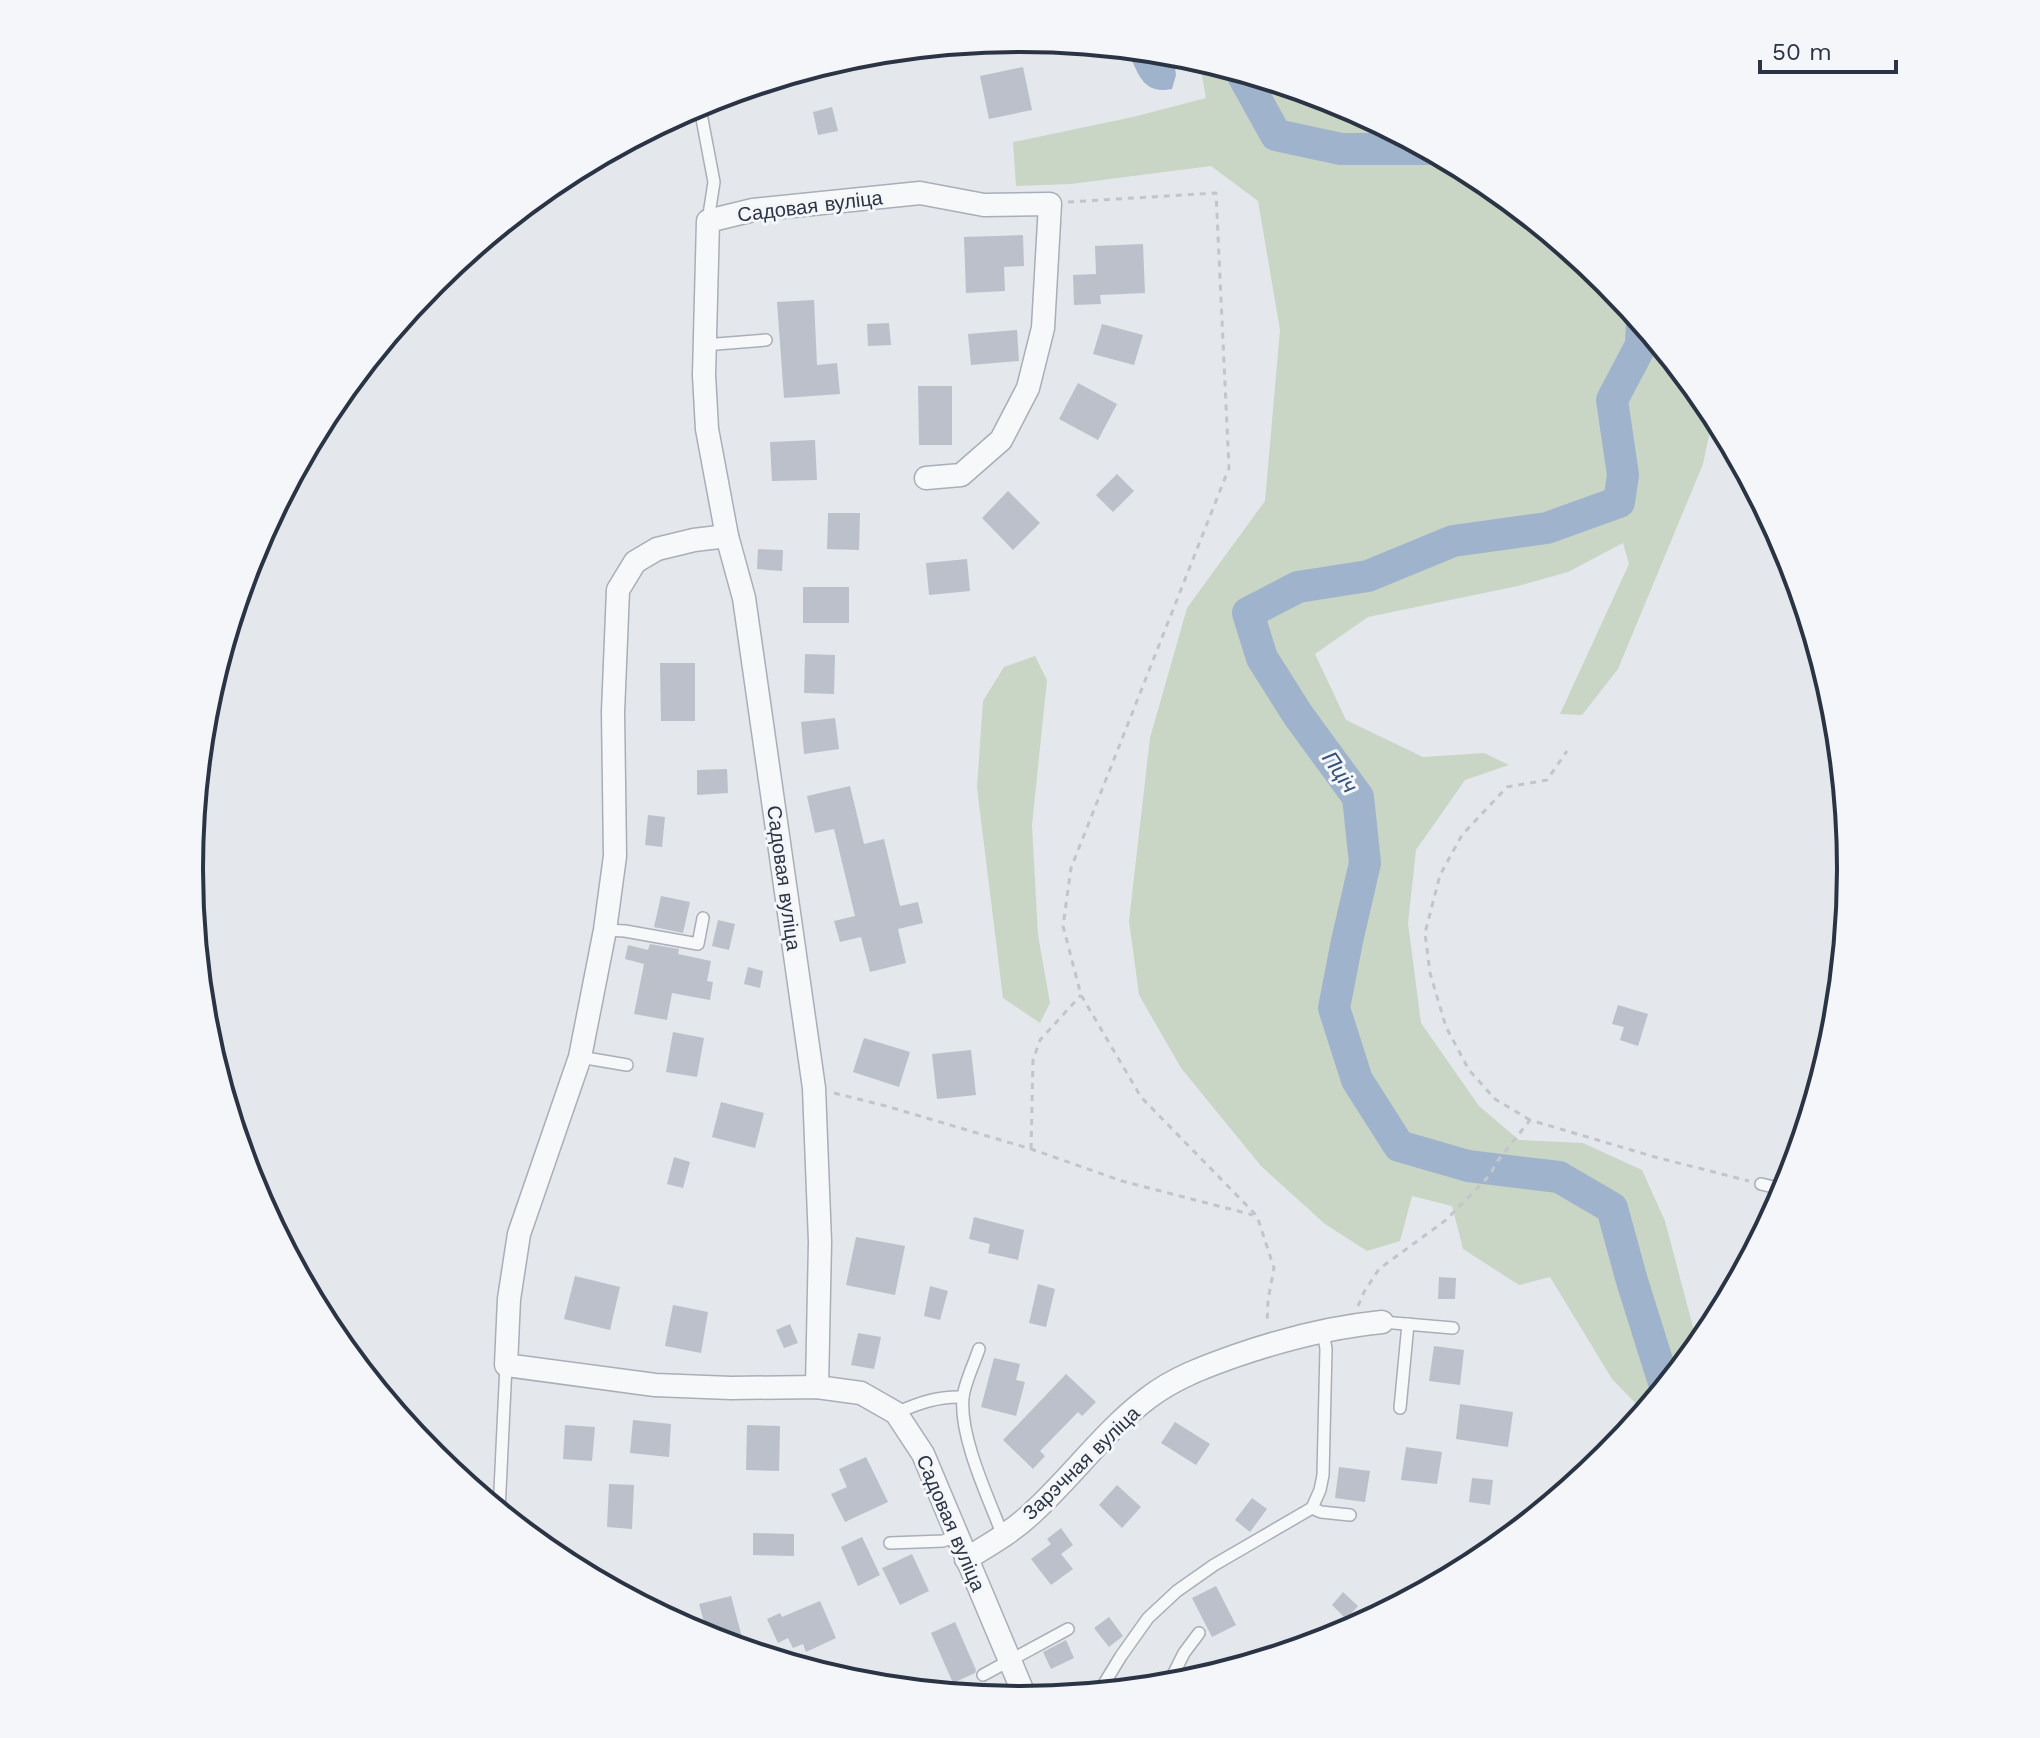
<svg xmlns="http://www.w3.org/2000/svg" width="2040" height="1738" viewBox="0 0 2040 1738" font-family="'Work Sans',sans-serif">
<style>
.green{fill:#c9d6c5}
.water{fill:#9fb4cc}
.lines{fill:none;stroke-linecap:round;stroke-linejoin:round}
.river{stroke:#9fb4cc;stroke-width:32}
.building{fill:#bbc0ca}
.lane-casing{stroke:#a9aeb7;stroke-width:14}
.street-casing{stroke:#a9aeb7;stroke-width:25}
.path{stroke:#c2c5cb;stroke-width:3;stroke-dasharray:6 6;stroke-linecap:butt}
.lane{stroke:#f7f8fa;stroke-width:11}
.street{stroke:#f7f8fa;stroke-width:22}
.labels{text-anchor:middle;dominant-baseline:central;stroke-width:6;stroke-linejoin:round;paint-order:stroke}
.street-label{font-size:20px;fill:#2b3445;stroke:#f4f6f9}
.water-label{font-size:22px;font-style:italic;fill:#34527a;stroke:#f4f6f9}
.rim{fill:none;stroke:#2b3445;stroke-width:4}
</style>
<rect width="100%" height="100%" fill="#e4e7ec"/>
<g class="green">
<path d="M1199 59 1338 101 1482 178 1608 282 1714 412 1703 464 1618 669 1582 715 1560 714 1629 564 1623 543 1568 572 1518 586 1368 617 1315 654 1346 720 1423 757 1484 753 1509 765 1465 780 1416 850 1408 923 1421 1023 1479 1106 1519 1140 1583 1143 1642 1170 1665 1221 1698 1346 1644 1412 1612 1379 1550 1277 1519 1285 1463 1249 1452 1206 1412 1196 1400 1241 1367 1251 1325 1224 1261 1166 1181 1068 1139 995 1129 921 1150 738 1187 608 1265 501 1280 330 1258 201 1211 166 1071 184 1016 186 1013 142 1133 117 1206 98Z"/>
<path d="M1035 656 1047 680 1032 825 1038 935 1050 1003 1040 1023 1003 998 977 788 983 701 1004 667Z"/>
</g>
<path class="water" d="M1126 49 1173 53 1176 75 1172 89C1141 95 1139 72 1126 49Z"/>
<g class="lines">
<g class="river">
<path d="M1241 72 1276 135 1341 149H1427"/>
<path d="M1642 323 1641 345 1612 400 1623 475 1619 502 1547 528 1453 541 1368 576 1298 587 1248 613 1262 658 1298 715 1358 797 1365 863 1347 941 1334 1008 1357 1080 1399 1146 1468 1166 1559 1177 1612 1208 1632 1281 1665 1386"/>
</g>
</g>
<g class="building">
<path d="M1023 67 1032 110 989 119 980 76Z"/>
<path d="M832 107 838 131 818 135 813 112Z"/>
<path d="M1023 235 1024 266 1004 267 1005 291 966 293 964 237Z"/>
<path d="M1143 244 1145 293 1100 295 1101 304 1074 305 1073 275 1096 274 1095 246Z"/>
<path d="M814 300 817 365 837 363 840 394 784 398 777 302Z"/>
<path d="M889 323 891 345 868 346 867 324Z"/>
<path d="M1102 324 1143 335 1134 365 1093 354Z"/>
<path d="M1017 330 1019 361 971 365 968 334Z"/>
<path d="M1078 383 1117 404 1098 440 1059 419Z"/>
<path d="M918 386H952V445H919Z"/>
<path d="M815 440 817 480 772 481 770 442Z"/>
<path d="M1117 474 1134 491 1113 512 1096 495Z"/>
<path d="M1008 491 1040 523 1013 550 982 518Z"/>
<path d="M828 513H860L859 550 827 549Z"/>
<path d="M758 549 783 550 782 571 757 569Z"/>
<path d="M967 559 970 591 929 595 926 563Z"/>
<rect x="803" y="587" width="46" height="36"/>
<path d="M805 654 835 655 834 694 804 693Z"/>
<path d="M660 663H695V721H661Z"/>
<path d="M835 718 839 749 804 754 801 722Z"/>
<path d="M727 769 728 793 697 795V770Z"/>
<path d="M850 786 864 844 884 839 900 906 918 902 923 923 898 929 906 963 870 972 861 937 840 942 834 921 855 916 834 829 815 833 807 796Z"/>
<path d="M648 815 665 817 662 847 645 845Z"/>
<path d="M661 896 690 902 683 933 654 927Z"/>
<path d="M718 920 735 924 729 950 712 946Z"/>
<path d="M650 944 679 949 678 954 711 961 707 981 713 982 710 1000 672 993 667 1020 634 1014 644 964 625 959 628 945 648 950Z"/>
<path d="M748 967 763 971 760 988 744 984Z"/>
<path d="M1618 1005 1648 1014 1638 1046 1620 1040 1624 1027 1612 1024Z"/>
<path d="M673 1032 704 1038 697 1077 666 1072Z"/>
<path d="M864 1038 910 1052 899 1087 853 1072Z"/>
<path d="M971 1050 976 1095 937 1099 932 1054Z"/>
<path d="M721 1102 764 1113 755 1148 712 1137Z"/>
<path d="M674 1157 690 1162 683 1188 667 1184Z"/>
<path d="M974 1217 1024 1230 1018 1260 988 1253 990 1244 969 1239Z"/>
<path d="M856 1237 905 1246 895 1295 846 1285Z"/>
<path d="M575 1276 620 1287 610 1330 564 1319Z"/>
<path d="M1439 1277 1456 1278 1455 1299H1438Z"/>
<path d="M1038 1284 1055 1289 1046 1327 1029 1323Z"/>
<path d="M930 1286 948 1291 940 1320 924 1316Z"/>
<path d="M673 1305 708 1312 701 1353 665 1346Z"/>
<path d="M790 1324 798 1343 784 1348 776 1330Z"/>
<path d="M858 1333 881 1337 874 1369 851 1365Z"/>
<path d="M1434 1346 1464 1350 1460 1385 1429 1381Z"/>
<path d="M994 1358 1020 1364 1016 1380 1025 1382 1016 1416 981 1407Z"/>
<path d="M1066 1374 1096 1402 1082 1416 1078 1412 1040 1451 1045 1456 1033 1469 1003 1440Z"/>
<path d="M1460 1404 1513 1412 1508 1447 1456 1439Z"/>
<path d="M633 1420 671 1424 669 1457 630 1453Z"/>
<path d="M1175 1422 1210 1444 1196 1465 1161 1443Z"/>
<path d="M565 1425 595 1427 592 1461 563 1459Z"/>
<path d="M747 1425 780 1426 779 1471 746 1470Z"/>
<path d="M1406 1447 1442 1452 1437 1484 1401 1480Z"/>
<path d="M866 1457 888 1502 845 1522 831 1494 847 1487 839 1469Z"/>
<path d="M1339 1467 1370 1471 1365 1502 1335 1498Z"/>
<path d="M1472 1478 1493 1480 1490 1505 1469 1502Z"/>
<path d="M609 1484 634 1485 632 1529 607 1527Z"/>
<path d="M1117 1485 1141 1507 1122 1528 1099 1505Z"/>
<path d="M1252 1498 1267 1509 1250 1532 1235 1520Z"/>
<path d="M1061 1528 1073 1545 1061 1554 1073 1569 1051 1585 1031 1559 1051 1544 1047 1539Z"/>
<path d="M753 1533 794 1534V1556L753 1555Z"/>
<path d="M862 1537 880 1575 858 1586 841 1547Z"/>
<path d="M912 1554 929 1591 900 1605 882 1568Z"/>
<path d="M1216 1586 1236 1625 1212 1637 1192 1598Z"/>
<path d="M1343 1592 1358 1606 1346 1619 1332 1605Z"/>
<path d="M731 1596 743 1641 729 1645 709 1639 699 1604Z"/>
<path d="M820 1601 836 1638 806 1652 803 1644 793 1648 788 1638 778 1643 767 1619 780 1613 782 1617Z"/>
<path d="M1109 1617 1123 1636 1109 1647 1094 1628Z"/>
<path d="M955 1622 976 1670 975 1673 953 1683 931 1633Z"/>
<path d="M1066 1640 1074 1658 1051 1669 1043 1652Z"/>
</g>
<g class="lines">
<g class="lane-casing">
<g id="lane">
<path d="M699 103 714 182 708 221"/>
<path d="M704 345 766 340"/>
<path d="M605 930 625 931 698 944 703 918"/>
<path d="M580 1057 627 1065"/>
<path d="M1761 1184 1786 1190"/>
<path d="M1382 1322 1453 1328"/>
<path d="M979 1349C974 1364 965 1382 963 1397 959 1437 989 1499 1003 1536"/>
<path d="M1400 1408 1408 1324"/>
<path d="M896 1413C919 1403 938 1396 963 1397"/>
<path d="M1312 1508 1320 1490 1323 1475 1326 1349 1323 1330"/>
<path d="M499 1511 506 1365"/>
<path d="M890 1543 943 1541 957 1536"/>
<path d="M983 1675 1068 1629"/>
<path d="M1168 1685 1184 1653 1199 1633"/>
<path d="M1099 1692 1121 1656 1148 1618 1177 1591 1214 1565 1312 1508 1321 1512 1350 1515"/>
</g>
</g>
<g class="street-casing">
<g id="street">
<path d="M727 536 694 540 657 549 635 562 618 590 613 712 615 856 605 930 580 1057 519 1234 509 1299 506 1365 655 1385 731 1388 817 1387 861 1393 896 1413 923 1454 1026 1699"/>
<path d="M817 1387 820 1242 814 1088 744 598 727 536 707 429 704 375 708 221 753 210 920 193 984 205 1050 204 1043 328 1028 388 1001 440 961 475 926 478"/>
<path d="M966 1559C989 1545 1012 1532 1031 1514 1072 1477 1104 1431 1148 1398 1174 1378 1204 1367 1235 1356 1284 1339 1331 1327 1382 1322"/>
</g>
</g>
<g class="path">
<path d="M1068 202 1216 193 1229 468 1071 868 1063 926 1081 995 1141 1097 1257 1216 1274 1268 1268 1300 1267 1324"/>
<path d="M834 1093 886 1106 1031 1149 1122 1181 1253 1215"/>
<path d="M1530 1120 1495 1099 1469 1070 1446 1027 1430 973 1425 933 1440 875 1462 835 1507 787 1547 780 1567 751"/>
<path d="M1031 1149 1033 1060 1040 1040 1081 995"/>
<path d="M1358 1306 1364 1292 1379 1269 1446 1220 1490 1175 1496 1163 1530 1120 1655 1157 1749 1181"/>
</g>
<use href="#lane" class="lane"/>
<use href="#street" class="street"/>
</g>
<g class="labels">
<g class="street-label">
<text transform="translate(810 206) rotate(-7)">Садовая вуліца</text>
<text transform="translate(784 878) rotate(82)">Садовая вуліца</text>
<text transform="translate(1081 1463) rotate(-44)">Зарэчная вуліца</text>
<text transform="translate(951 1523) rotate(67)">Садовая вуліца</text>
</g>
<g class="water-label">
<text transform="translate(1340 772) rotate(56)">Пціч</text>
</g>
</g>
<path d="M0 0H2040V1738H0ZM203 869a817 817 0 1 1 1634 0a817 817 0 1 1-1634 0Z" fill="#f4f6f9" fill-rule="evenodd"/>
<path class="rim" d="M203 869a817 817 0 1 1 1634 0a817 817 0 1 1-1634 0Z"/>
<path d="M1760 60v12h136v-12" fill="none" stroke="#2b3445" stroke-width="4"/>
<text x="1772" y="60" font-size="24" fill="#2b3445" stroke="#f4f6f9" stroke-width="6" paint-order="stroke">50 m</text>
</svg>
